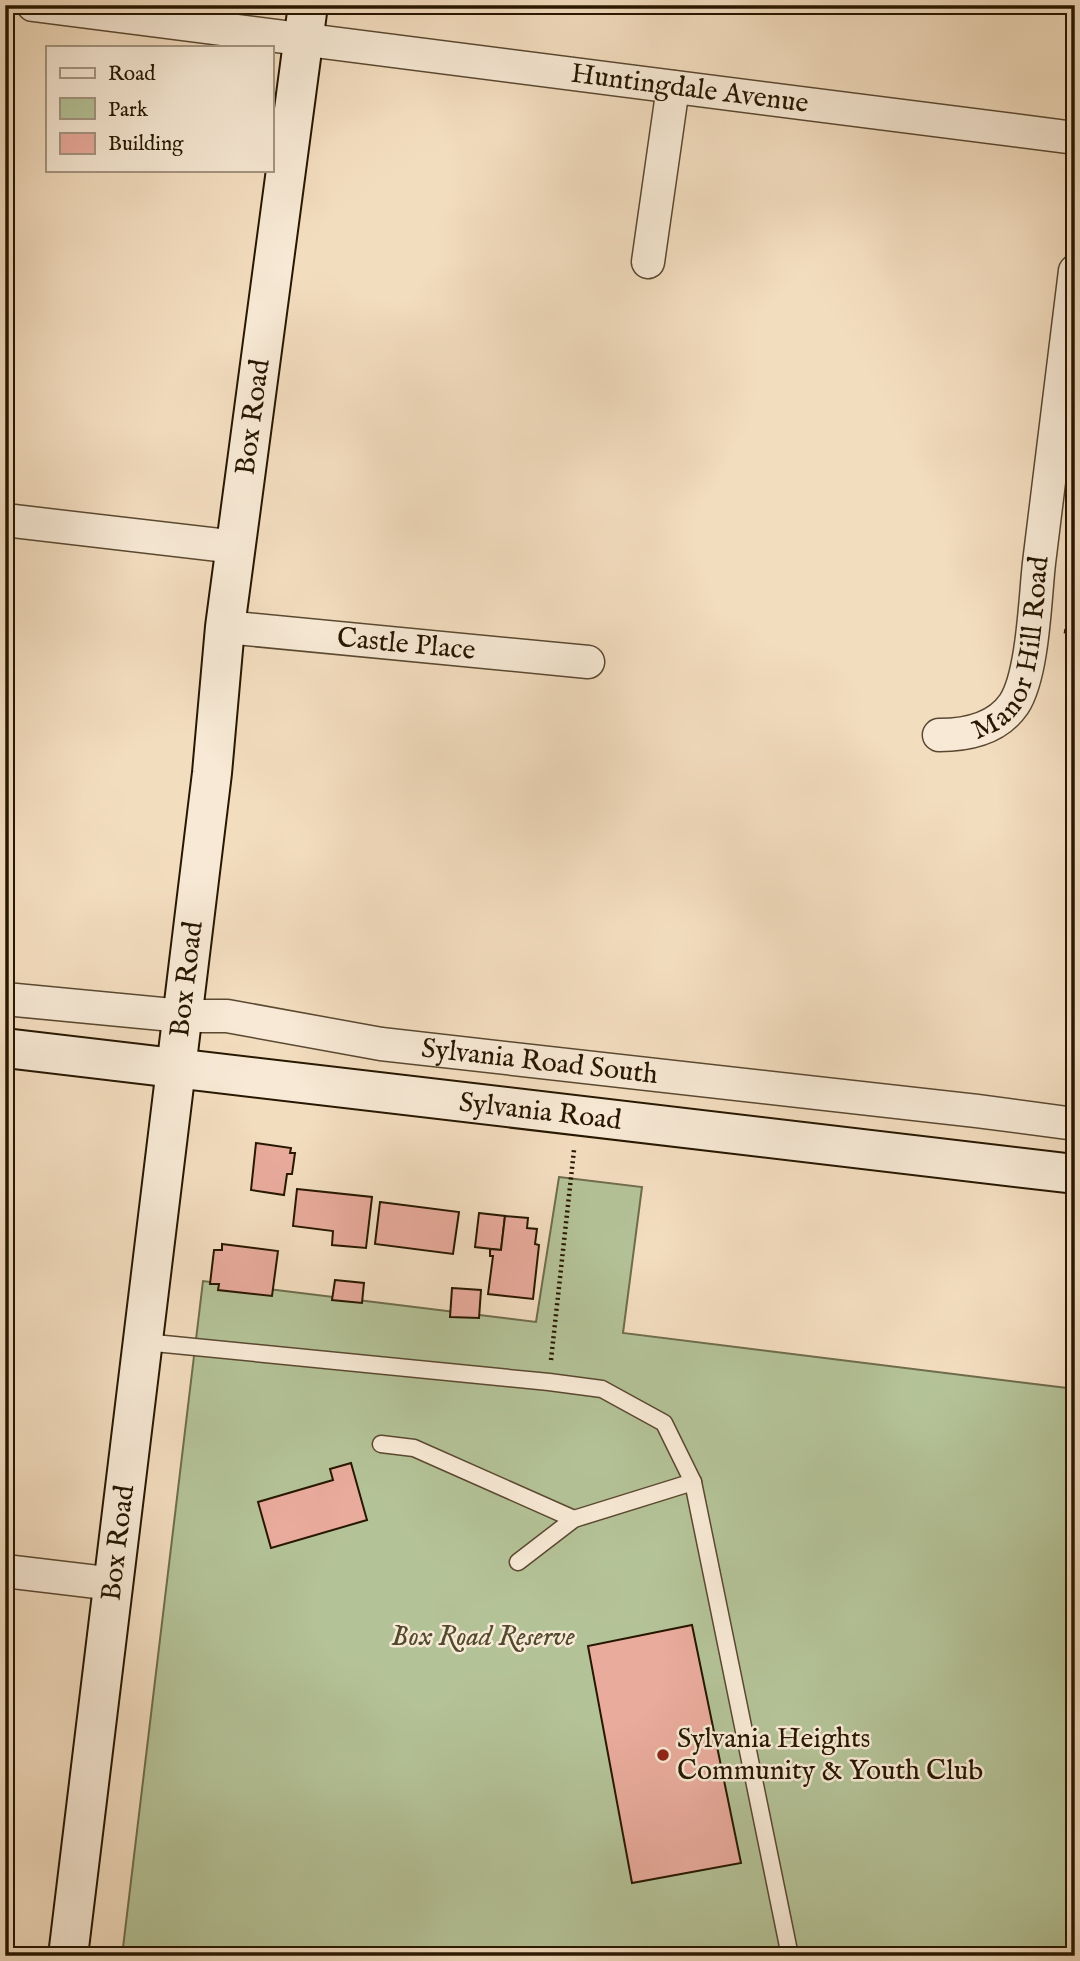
<svg xmlns="http://www.w3.org/2000/svg" width="1080" height="1961" viewBox="0 0 1080 1961" font-family="'IM FELL English',serif">
<style>
.green{fill:#b4c297;stroke:#6e6c4c;stroke-width:2}
.building{fill:#e9ab9c;stroke:#271700;stroke-width:2}
.lines{fill:none;stroke-linecap:round;stroke-linejoin:round}
.lane-casing{stroke:#5a4830;stroke-width:19}
.street-casing{stroke:#5a4830;stroke-width:35}
.secondary-casing{stroke:#271700;stroke-width:42}
.path{stroke:#271700;stroke-width:4.5;stroke-dasharray:2 3.5;stroke-linecap:butt}
.lane{stroke:#f7e9d5;stroke-width:16}
.street{stroke:#f7e9d5;stroke-width:32}
.secondary{stroke:#f7e9d5;stroke-width:38}
.poi-dot{fill:#8f2418;stroke:#f7e9d5;stroke-width:2.5}
.labels{text-anchor:middle;dominant-baseline:central;stroke-width:5;stroke-linejoin:round;paint-order:stroke}
.street-label{font-size:28px;fill:#271700;stroke:#f7e9d5}
.park-label{font-size:28px;font-style:italic;fill:#514a2d;stroke:#f7e9d5}
.poi-label{font-size:28px;fill:#271700;stroke:#f7e9d5;text-anchor:start}
</style>
<rect width="100%" height="100%" fill="#f3ddbf"/>
<filter id="stains"><feTurbulence type="fractalNoise" baseFrequency=".00286" numOctaves="4"/><feColorMatrix values="0 0 0 0 .2 0 0 0 0 .09 0 0 0 0 .02 0 0 0 .5 -.17"/></filter>
<radialGradient id="worn" r=".72"><stop offset=".6" stop-color="#630" stop-opacity="0"/><stop offset="1" stop-color="#630" stop-opacity=".3"/></radialGradient>
<path class="green" d="M559 1177 642 1187 623 1333 1075 1389V1956H122L203 1281 536 1322Z"/>
<g class="building">
<path d="M256 1143 291 1148 290 1153H295L292 1174H287L284 1195 251 1190Z"/>
<path d="M297 1189 372 1197 366 1248 332 1245 333 1231 293 1226Z"/>
<path d="M380 1202 459 1212 453 1254 375 1244Z"/>
<path d="M479 1213 505 1216 501 1250 475 1247Z"/>
<path d="M505 1216 528 1218 527 1228 537 1229 535 1244 539 1245 533 1299 488 1294 493 1256H490V1249L501 1250Z"/>
<path d="M222 1244 278 1251 272 1296 218 1290 219 1284H210L214 1250H222Z"/>
<path d="M335 1280 364 1283 362 1303 332 1300Z"/>
<path d="M452 1288 481 1290 479 1318 450 1317Z"/>
<path d="M351 1463 367 1520 271 1548 258 1502 333 1480 330 1469Z"/>
<path d="M692 1625 741 1863 632 1883 588 1646Z"/>
</g>
<g class="lines">
<g class="lane-casing">
<g id="lane">
<path d="M144 1342 549 1382 602 1389 664 1423 693 1482 574 1519 518 1562"/>
<path d="M381 1444 414 1448 574 1519"/>
<path d="M693 1482 790 1956"/>
</g>
</g>
<g class="street-casing">
<g id="street">
<path id="s1" d="M33 5 1075 138"/>
<path d="M648 262 673 87"/>
<path d="M5 520 236 547"/>
<path id="s2" d="M225 627 588 662"/>
<path id="s3" d="M939 735C967 735 997 729 1014 704 1033 675 1035 599 1039 563 1051 465 1063 368 1075 271"/>
<path id="s4" d="M5 999 183 1016H227L381 1044 977 1111 1075 1124"/>
<path d="M5 1571 114 1584"/>
</g>
</g>
<g class="secondary-casing">
<g id="secondary">
<path id="s5" d="M5 1048C361 1093 718 1131 1075 1174"/>
<path id="s6" d="M68 1956 212 773 225 627 308 5"/>
</g>
</g>
<g class="path">
<path d="M1064 631 1075 633"/>
<path d="M551 1360 574 1150"/>
</g>
<use href="#lane" class="lane"/>
<use href="#street" class="street"/>
<use href="#secondary" class="secondary"/>
</g>
<circle class="poi-dot" cx="663" cy="1755" r="7"/>
<g class="labels">
<g class="street-label">
<text stroke="none"><textPath href="#s1" startOffset="662">Huntingdale Avenue</textPath></text>
<text stroke="none"><textPath href="#s6" startOffset="1550">Box Road</textPath></text>
<text stroke="none"><textPath href="#s3" startOffset="135">Manor Hill Road</textPath></text>
<text stroke="none"><textPath href="#s2" startOffset="182">Castle Place</textPath></text>
<text stroke="none"><textPath href="#s6" startOffset="984">Box Road</textPath></text>
<text stroke="none"><textPath href="#s4" startOffset="539">Sylvania Road South</textPath></text>
<text stroke="none"><textPath href="#s5" startOffset="539">Sylvania Road</textPath></text>
<text stroke="none"><textPath href="#s6" startOffset="416">Box Road</textPath></text>
</g>
<g class="park-label">
<text x="483" y="1637">Box Road Reserve</text>
</g>
<g class="poi-label">
<text x="677" y="1739">Sylvania Heights<tspan x="677" dy="32">Community &amp; Youth Club</tspan></text>
</g>
</g>
<rect width="1080" height="1961" fill="none" stroke="#f3ddbf" stroke-width="28"/>
<rect x="7" y="7" width="1066" height="1947" fill="none" stroke="#271700" stroke-width="3.5"/>
<rect x="14" y="14" width="1052" height="1933" fill="none" stroke="#271700" stroke-width="2"/>
<rect x="46" y="46" width="228" height="126" fill="#f7e9d5" stroke="#a49580" stroke-width="2"/>
<rect x="60" y="68" width="35" height="10" fill="#f7e9d5" stroke="#a49580" stroke-width="2"/>
<text x="108" y="80" font-size="21" fill="#271700">Road</text>
<rect x="60" y="98" width="35" height="21" fill="#b4c297" stroke="#a49580" stroke-width="2"/>
<text x="108" y="116" font-size="21" fill="#271700">Park</text>
<rect x="60" y="133" width="35" height="21" fill="#e9ab9c" stroke="#a49580" stroke-width="2"/>
<text x="108" y="150" font-size="21" fill="#271700">Building</text>
<rect width="100%" height="100%" filter="url(#stains)"/>
<rect width="100%" height="100%" fill="url(#worn)"/>
</svg>
